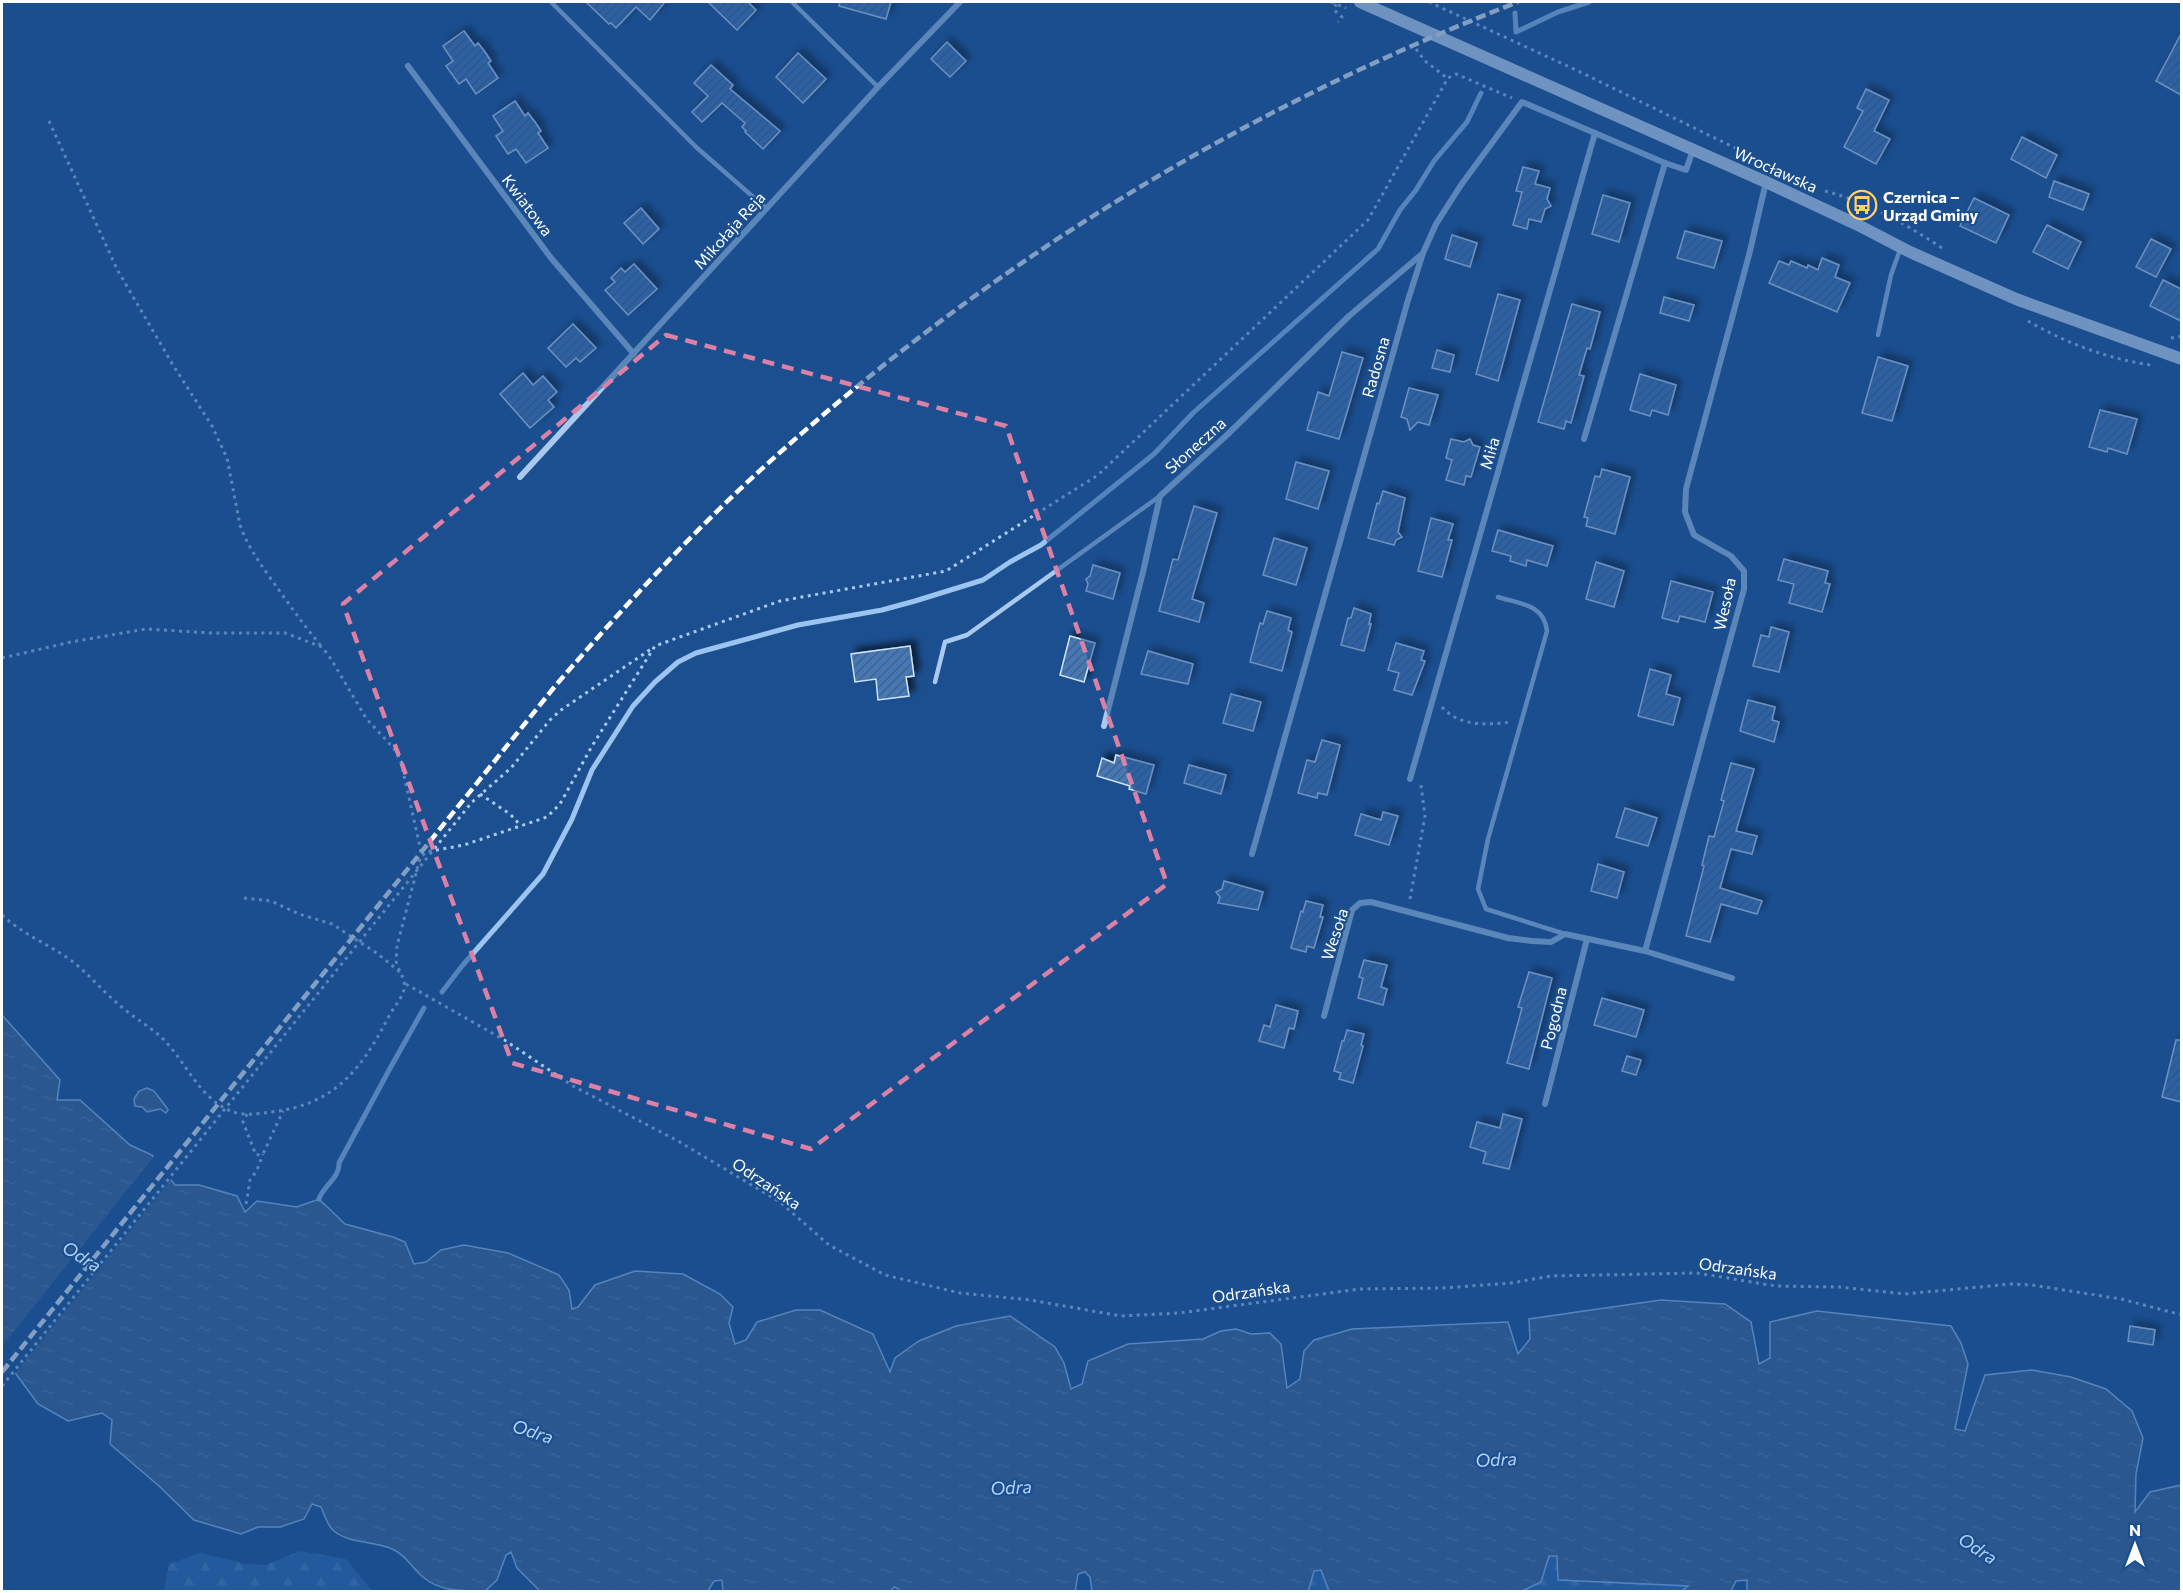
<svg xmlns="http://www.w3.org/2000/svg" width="2183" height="1593" viewBox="0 0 2183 1593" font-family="Commissioner,sans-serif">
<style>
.forest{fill:url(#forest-firs)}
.water{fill:url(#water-ripples);stroke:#9cc4f0;stroke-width:1.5}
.pier{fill:#1b4f8f}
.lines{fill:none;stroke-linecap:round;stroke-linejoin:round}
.stream{stroke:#9cc4f0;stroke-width:5}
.building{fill:url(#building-hatch);stroke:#cfe3fa;stroke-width:1.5;filter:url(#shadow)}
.path{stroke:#a9c9ee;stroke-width:3;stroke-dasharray:3 4.5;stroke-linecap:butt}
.service{stroke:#a9c9ee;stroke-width:4.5}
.minor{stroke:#a9c9ee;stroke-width:6}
.secondary{stroke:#d6e6fa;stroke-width:12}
.rail{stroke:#fff;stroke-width:4.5;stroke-dasharray:10 4.5;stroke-linecap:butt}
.marked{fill:none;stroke:#dd80a5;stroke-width:4.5;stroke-dasharray:12 8;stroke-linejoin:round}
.labels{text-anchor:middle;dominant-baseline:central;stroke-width:4.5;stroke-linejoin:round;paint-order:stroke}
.street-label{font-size:16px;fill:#fff;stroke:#1b4f8f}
.poi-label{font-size:16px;font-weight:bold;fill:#fff;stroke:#1b4f8f;text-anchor:start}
.water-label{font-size:18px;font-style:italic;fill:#b5d3f5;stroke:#1b4f8f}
</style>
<defs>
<pattern id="forest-firs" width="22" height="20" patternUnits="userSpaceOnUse" patternTransform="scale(1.5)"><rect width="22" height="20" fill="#2e69ad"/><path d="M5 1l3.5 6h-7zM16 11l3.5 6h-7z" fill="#4d80b9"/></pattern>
<pattern id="water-ripples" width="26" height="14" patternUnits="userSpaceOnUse" patternTransform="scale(1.5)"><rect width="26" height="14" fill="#3c6290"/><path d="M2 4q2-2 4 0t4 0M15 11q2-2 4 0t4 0" fill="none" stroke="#597aa1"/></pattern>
<pattern id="building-hatch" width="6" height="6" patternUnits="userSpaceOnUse" patternTransform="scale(1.5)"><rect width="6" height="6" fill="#4478b7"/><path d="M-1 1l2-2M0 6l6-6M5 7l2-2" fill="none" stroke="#486282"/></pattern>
<filter id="shadow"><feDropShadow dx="5.5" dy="-5.5" stdDeviation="3" flood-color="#0009"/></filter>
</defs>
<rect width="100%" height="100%" fill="#1b4f8f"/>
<g class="forest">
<path d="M300 1551 346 1559 372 1591 164 1590 169 1564 200 1553 246 1564 265 1565Z"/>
<path d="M1549 1556H1557L1559 1580 1689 1586 1682 1592H1520L1541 1582Z"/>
<path d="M1321 1569 1329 1591 1308 1592 1314 1571Z"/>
</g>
<g class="water">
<path d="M2 1015 60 1080 57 1100H80L130 1145 152 1155 175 1185H199L237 1196 245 1212 257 1201 297 1207 319 1199 345 1224 393 1237 405 1242 414 1264 426 1262 441 1250 464 1245 508 1253 559 1275 569 1290 572 1309 578 1307 595 1285 635 1271 683 1274 720 1294 733 1307 729 1323 735 1344 746 1340 757 1322 796 1310H820L873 1334 890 1372 895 1358 919 1341 956 1326 1010 1316 1055 1347 1064 1363 1071 1389 1082 1384 1088 1361 1128 1344 1203 1339 1221 1331 1236 1329 1251 1334 1270 1333 1281 1344 1287 1388 1300 1379 1304 1351 1314 1340 1352 1329 1508 1322 1518 1354 1530 1339 1529 1319 1661 1300 1725 1304 1751 1322 1759 1364 1770 1358V1322L1817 1311 1951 1326 1961 1343 1968 1364 1955 1429 1965 1431 1985 1375 2032 1370 2071 1377 2106 1389 2132 1411 2143 1438 2136 1474 2135 1512 2150 1492 2181 1485V1591L1747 1592V1580L1736 1581 1731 1591H1682L1688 1586 1558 1580 1557 1556H1549L1541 1582 1520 1592 1329 1591 1321 1570 1314 1571 1308 1592 1092 1591 1090 1577 1085 1572 1078 1574 1075 1592H900L899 1589 894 1587 890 1592H723L722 1580 714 1581 708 1591 541 1592 517 1568 511 1552 506 1555 497 1580 485 1591C463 1591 440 1592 423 1577 412 1568 405 1554 392 1549 374 1541 350 1544 334 1531 327 1526 325 1515 321 1507L312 1504 304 1519 280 1527H258L241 1534 194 1520 159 1486 110 1444 112 1420 102 1413 68 1421 38 1404 2 1355Z"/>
<path d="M147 1088 154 1091 167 1108 168 1110 166 1113 160 1109 147 1112 142 1107 135 1106 134 1099 139 1091Z"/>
</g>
<path class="pier" d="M156 1154 173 1177 13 1376 2 1360V1346Z"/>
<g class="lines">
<g class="stream">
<path d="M1515 13 1516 32 1558 12 1589 2"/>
<path d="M442 992 462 966 543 874 572 819 592 770 633 706 655 682 678 662 696 653 798 625 882 610 915 601 983 580 1010 562 1041 545 1154 454 1193 413 1378 249 1400 210 1416 190 1434 161 1467 122 1481 93"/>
<path d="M319 1199C323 1186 340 1178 339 1163L388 1072 424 1008"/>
</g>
</g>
<g class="building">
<path d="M586 2H665L650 20 636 7 616 28 611 23 609 24Z"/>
<path d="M708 2H748L756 10 737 30Z"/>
<path d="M840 2H891L886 19 839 6Z"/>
<path d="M464 31 475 46 478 43 485 52 491 61 488 63 498 78 476 94 466 79 459 84 446 66 453 61 443 46Z"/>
<path d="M2181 34V95L2156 81Z"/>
<path d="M947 42 966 61 950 77 931 59Z"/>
<path d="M798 53 826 79 803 103 776 77Z"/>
<path d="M711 65 733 85 730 89 780 131 763 149 745 132 746 131 742 127 745 123 722 103 702 122 692 112 708 96 694 83Z"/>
<path d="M1866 89 1889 100 1874 131 1890 139 1876 164 1844 147 1863 111 1857 108Z"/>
<path d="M515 101 525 116 528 113 535 122 541 131 538 133 548 148 526 163 516 149 508 154 496 136 503 131 493 116Z"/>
<path d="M2022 137 2057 155 2046 178 2011 159Z"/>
<path d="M1523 167 1539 171 1535 184 1550 188 1547 199 1551 206 1545 209 1541 222 1529 219 1527 229 1513 225 1522 192 1516 191Z"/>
<path d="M2054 181 2089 194 2083 210 2049 197Z"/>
<path d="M1603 195 1630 203 1619 242 1592 234Z"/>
<path d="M1974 198 2009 215 1996 243 1960 226Z"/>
<path d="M641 208 659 229 643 244 624 223Z"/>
<path d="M2047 225 2081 242 2068 269 2033 252Z"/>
<path d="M1685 231 1722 241 1714 268 1677 258Z"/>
<path d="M1452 235 1477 243 1470 267 1445 259Z"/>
<path d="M2151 239 2171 249 2156 277 2136 267Z"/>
<path d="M1822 258 1839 265 1835 277 1850 283 1837 312 1769 283 1779 261 1789 265 1791 261 1807 268 1808 265 1818 270Z"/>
<path d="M634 264 657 289 628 315 605 290 615 282 611 278 621 268 625 272Z"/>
<path d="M2163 280 2181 289V321L2150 306Z"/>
<path d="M1498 294 1520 300 1498 381 1476 374Z"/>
<path d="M1664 297 1694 305 1689 321 1660 313Z"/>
<path d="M1572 304 1600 312 1590 349 1587 348 1579 375 1584 376 1571 423 1566 421 1564 429 1538 422Z"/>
<path d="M573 324 596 348 580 362 576 358 566 367 548 348Z"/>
<path d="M1437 350 1454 355 1450 372 1432 368Z"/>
<path d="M1342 352 1363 358 1339 439 1307 430 1318 392 1329 396Z"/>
<path d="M1878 357 1908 366 1892 421 1862 413Z"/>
<path d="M523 373 533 385 543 376 557 392 548 400 554 407 530 428 500 394Z"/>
<path d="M1640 374 1676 385 1668 415 1652 410 1650 416 1630 410Z"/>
<path d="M1409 388 1438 395 1429 425 1418 422 1410 430 1407 419 1401 417Z"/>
<path d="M2100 410 2137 419 2127 454 2108 448 2107 452 2089 447Z"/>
<path d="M1451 439 1464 442 1470 439 1473 445 1480 447 1471 477 1466 476 1464 485 1446 480 1452 460 1446 458Z"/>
<path d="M1296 462 1329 471 1318 509 1286 499Z"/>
<path d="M1602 469 1630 477 1615 534 1586 526 1588 518 1584 517 1595 476 1600 477Z"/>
<path d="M1383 491 1405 498 1398 532 1402 537 1396 540 1394 545 1368 538 1377 503 1379 504Z"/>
<path d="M1194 506 1217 513 1192 599 1204 603 1199 622 1159 611 1173 559 1178 560Z"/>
<path d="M1431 518 1453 524 1448 540H1452L1442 577 1418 571Z"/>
<path d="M1498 530 1553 546 1547 566 1527 560 1526 566 1510 561 1511 556 1492 551Z"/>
<path d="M1274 538 1307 548 1296 585 1263 575Z"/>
<path d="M1784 559 1828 571 1825 583 1830 584 1822 612 1789 603 1794 584 1778 580Z"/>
<path d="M1596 562 1624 571 1614 607 1586 599Z"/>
<path d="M1093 565 1120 573 1113 599 1086 591 1088 584 1086 579 1090 576Z"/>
<path d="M1671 581 1713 592 1705 622 1680 616 1678 622 1662 618Z"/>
<path d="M1354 608 1371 614 1369 624H1371L1364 651 1341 645 1348 618H1351Z"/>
<path d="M1267 611 1291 618 1288 630 1292 632 1282 671 1250 662 1260 623 1263 624Z"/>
<path d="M1771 627 1789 632 1779 672 1753 666 1761 635 1769 637Z"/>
<path d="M1070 636 1095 643 1084 682 1060 675Z"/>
<path d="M1396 643 1424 651 1421 660 1425 661 1412 695 1394 690 1399 673 1388 670Z"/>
<path d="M910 646 914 676 906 677 909 696 878 700 876 679 855 682 851 654Z"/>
<path d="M1148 651 1193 664 1188 684 1141 674Z"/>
<path d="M1650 669 1671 675 1666 694 1680 698 1673 725 1638 716Z"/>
<path d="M1231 694 1261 702 1253 731 1223 723Z"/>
<path d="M1748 700 1775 707 1772 720 1779 722 1774 742 1740 731Z"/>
<path d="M1322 740 1340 745 1327 795 1318 793 1317 798 1298 793 1307 760 1315 762Z"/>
<path d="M1116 755 1154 765 1146 794 1129 789 1130 786 1097 776 1102 758 1114 763Z"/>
<path d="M1731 763 1754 769 1736 831 1757 836 1752 854 1731 849 1720 888 1762 901 1757 914 1721 904 1710 942 1686 936 1704 866 1702 865 1709 836 1714 837 1724 801 1721 800Z"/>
<path d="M1189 765 1226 775 1221 794 1184 783Z"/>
<path d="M1625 808 1657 818 1648 846 1616 837Z"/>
<path d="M1383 812 1398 816 1389 845 1355 835 1361 814 1381 820Z"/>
<path d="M1598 864 1624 872 1617 898 1591 891Z"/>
<path d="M1224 881 1263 892 1258 910 1218 903 1220 897 1216 892 1222 889Z"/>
<path d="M1306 901 1323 905 1320 917H1323L1314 948 1307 946 1306 952 1291 948 1301 911 1303 912Z"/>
<path d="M1364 960 1387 965 1381 987 1387 989 1383 1005 1358 998 1363 978 1359 977Z"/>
<path d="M1529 972 1552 978 1529 1069 1507 1063 1522 1008 1518 1007Z"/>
<path d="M1602 998 1644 1010 1636 1037 1594 1025Z"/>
<path d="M1276 1005 1298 1011 1294 1029 1289 1028 1284 1048 1259 1041 1264 1025 1270 1027Z"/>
<path d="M1347 1030 1364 1034 1361 1045 1363 1046 1353 1083 1339 1079 1341 1073 1334 1071 1342 1041H1344Z"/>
<path d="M2176 1040H2181V1102L2162 1097Z"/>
<path d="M1627 1056 1641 1060 1636 1075 1622 1071Z"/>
<path d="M1503 1114 1522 1119 1509 1169 1483 1163 1486 1152 1470 1147 1477 1122 1500 1128Z"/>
<path d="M2130 1326 2155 1330 2153 1345 2128 1341Z"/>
</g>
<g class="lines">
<g class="path">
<path d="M1331 2 1346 8"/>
<path d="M1429 2 1576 70 1776 168"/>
<path d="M1336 4 1334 10 1342 17 1338 22"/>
<path d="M1416 49 1425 61 1447 78"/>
<path d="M49 121 118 271 173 365 212 426 227 458 240 525C248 548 262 566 276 586 291 607 305 627 322 647"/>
<path d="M1825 191C1867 202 1906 224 1942 248"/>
<path d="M2028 321C2066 343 2108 359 2151 365"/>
<path d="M2171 338 2182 336"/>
<path d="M2 658 71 642 146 629 211 633H285L322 647 331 659 366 718 395 750 401 762 422 856"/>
<path d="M1442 707C1460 727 1487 725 1511 722"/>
<path d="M480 794 510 814 521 826"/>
<path d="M244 898 271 901 299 914 332 924 378 954 400 972"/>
<path d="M1410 899 1425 816 1421 785"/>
<path d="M2 915C24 936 54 946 77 965 91 977 103 991 117 1003 130 1015 146 1024 160 1036 185 1059 199 1099 231 1111 243 1116 258 1114 271 1112 334 1105 361 1070 388 1018 393 1008 401 1000 404 990 407 979 397 970 396 960 396 956 397 950 397 946L420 858 426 852 464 845 547 817 560 804 592 746 655 646 780 601 946 571 1098 475 1368 220 1448 78 1456 74 1512 98"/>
<path d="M406 984 506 1041 573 1086 678 1141 780 1202 829 1245 885 1275 960 1293 1030 1300 1121 1316 1179 1313 1360 1289 1443 1288 1511 1283 1551 1276 1697 1273 1776 1286 1839 1287 1905 1294 2011 1284 2032 1285 2121 1299 2182 1315"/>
<path d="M247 1114 243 1122 256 1155 263 1154 283 1111"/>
<path d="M246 1204 250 1180 257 1170 263 1154"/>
<path d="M2 1386 472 802 511 768 550 720 561 710 654 647"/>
</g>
<g class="service">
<path d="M551 2 696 147 767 209"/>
<path d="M792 2 878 87"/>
<path d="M1878 335 1891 275 1901 247"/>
<path d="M1498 597C1520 604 1544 604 1547 631L1488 839 1478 889 1486 909 1565 934"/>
<path d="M935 682 945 642 967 635 1160 496"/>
</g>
<g class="minor">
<path d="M408 66 551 258 634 354"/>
<path d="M1584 439 1665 163"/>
<path d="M520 477 878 87 960 2"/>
<path d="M1104 726 1143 572 1160 496 1227 435 1349 316 1422 254"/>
<path d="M1410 779 1595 133"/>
<path d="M1252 854 1408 300 1423 253 1436 224 1461 185 1522 102 1665 163 1686 170 1693 150"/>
<path d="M1732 978 1645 951 1744 589V571L1731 556 1694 535 1685 512 1686 489 1749 255 1766 182"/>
<path d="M1324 1016 1352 910 1360 903 1371 902 1508 938 1532 941 1551 942 1565 934 1645 951"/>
<path d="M1545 1104 1587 939"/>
</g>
<path class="secondary" d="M1360 2 1766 182 1858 225 1910 252 2016 299 2182 359"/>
<path class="rail" d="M2 1372 556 685C628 602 702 521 785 448 1003 255 1247 107 1518 2"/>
</g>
<path d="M0 0H2183V1593H0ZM666 335 1006 426 1167 884 811 1149 512 1063 343 604Z" fill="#1b4f8f" fill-opacity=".55" fill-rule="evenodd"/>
<path class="marked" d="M666 335 1006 426 1167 884 811 1149 512 1063 343 604Z"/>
<defs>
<g id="bus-ring" transform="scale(1.5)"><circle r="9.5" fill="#1b4f8f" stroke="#ffd166" stroke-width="1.5"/><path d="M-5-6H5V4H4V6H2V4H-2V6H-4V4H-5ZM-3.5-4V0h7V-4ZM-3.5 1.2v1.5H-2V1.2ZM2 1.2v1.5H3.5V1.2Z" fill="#ffd166"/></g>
</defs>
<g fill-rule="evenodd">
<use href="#bus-ring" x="1862" y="205"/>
</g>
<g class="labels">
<g class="street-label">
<text transform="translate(1776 169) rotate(24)">Wrocławska</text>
<text transform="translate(528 205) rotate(53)">Kwiatowa</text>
<text transform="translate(729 230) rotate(-48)">Mikołaja Reja</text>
<text transform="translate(1375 367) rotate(-74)">Radosna</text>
<text transform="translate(1195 445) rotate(-42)">Słoneczna</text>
<text transform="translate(1489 453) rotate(-74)">Miła</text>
<text transform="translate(1724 604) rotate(-78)">Wesoła</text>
<text transform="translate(1334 934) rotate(-72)">Wesoła</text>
<text transform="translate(1553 1018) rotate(-76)">Pogodna</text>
<text transform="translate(767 1183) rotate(34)">Odrzańska</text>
<text transform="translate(1738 1268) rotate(8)">Odrzańska</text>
<text transform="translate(1251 1291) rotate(-8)">Odrzańska</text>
</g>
<g class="poi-label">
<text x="1883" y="196">Czernica –<tspan x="1883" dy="18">Urząd Gminy</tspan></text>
</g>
<g class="water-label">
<text transform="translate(82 1256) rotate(32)">Odra</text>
<text transform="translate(533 1431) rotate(18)">Odra</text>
<text transform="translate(1496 1459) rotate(-3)">Odra</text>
<text transform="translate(1011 1487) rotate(-3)">Odra</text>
<text transform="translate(1978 1548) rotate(33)">Odra</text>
</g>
</g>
<rect width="2183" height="1593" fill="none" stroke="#ffffff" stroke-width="6"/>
<g transform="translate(2135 1545)" stroke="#1b4f8f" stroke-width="4.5" paint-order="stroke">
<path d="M0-4.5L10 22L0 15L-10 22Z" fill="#ffffff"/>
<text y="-9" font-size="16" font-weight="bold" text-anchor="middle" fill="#ffffff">N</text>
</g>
</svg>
